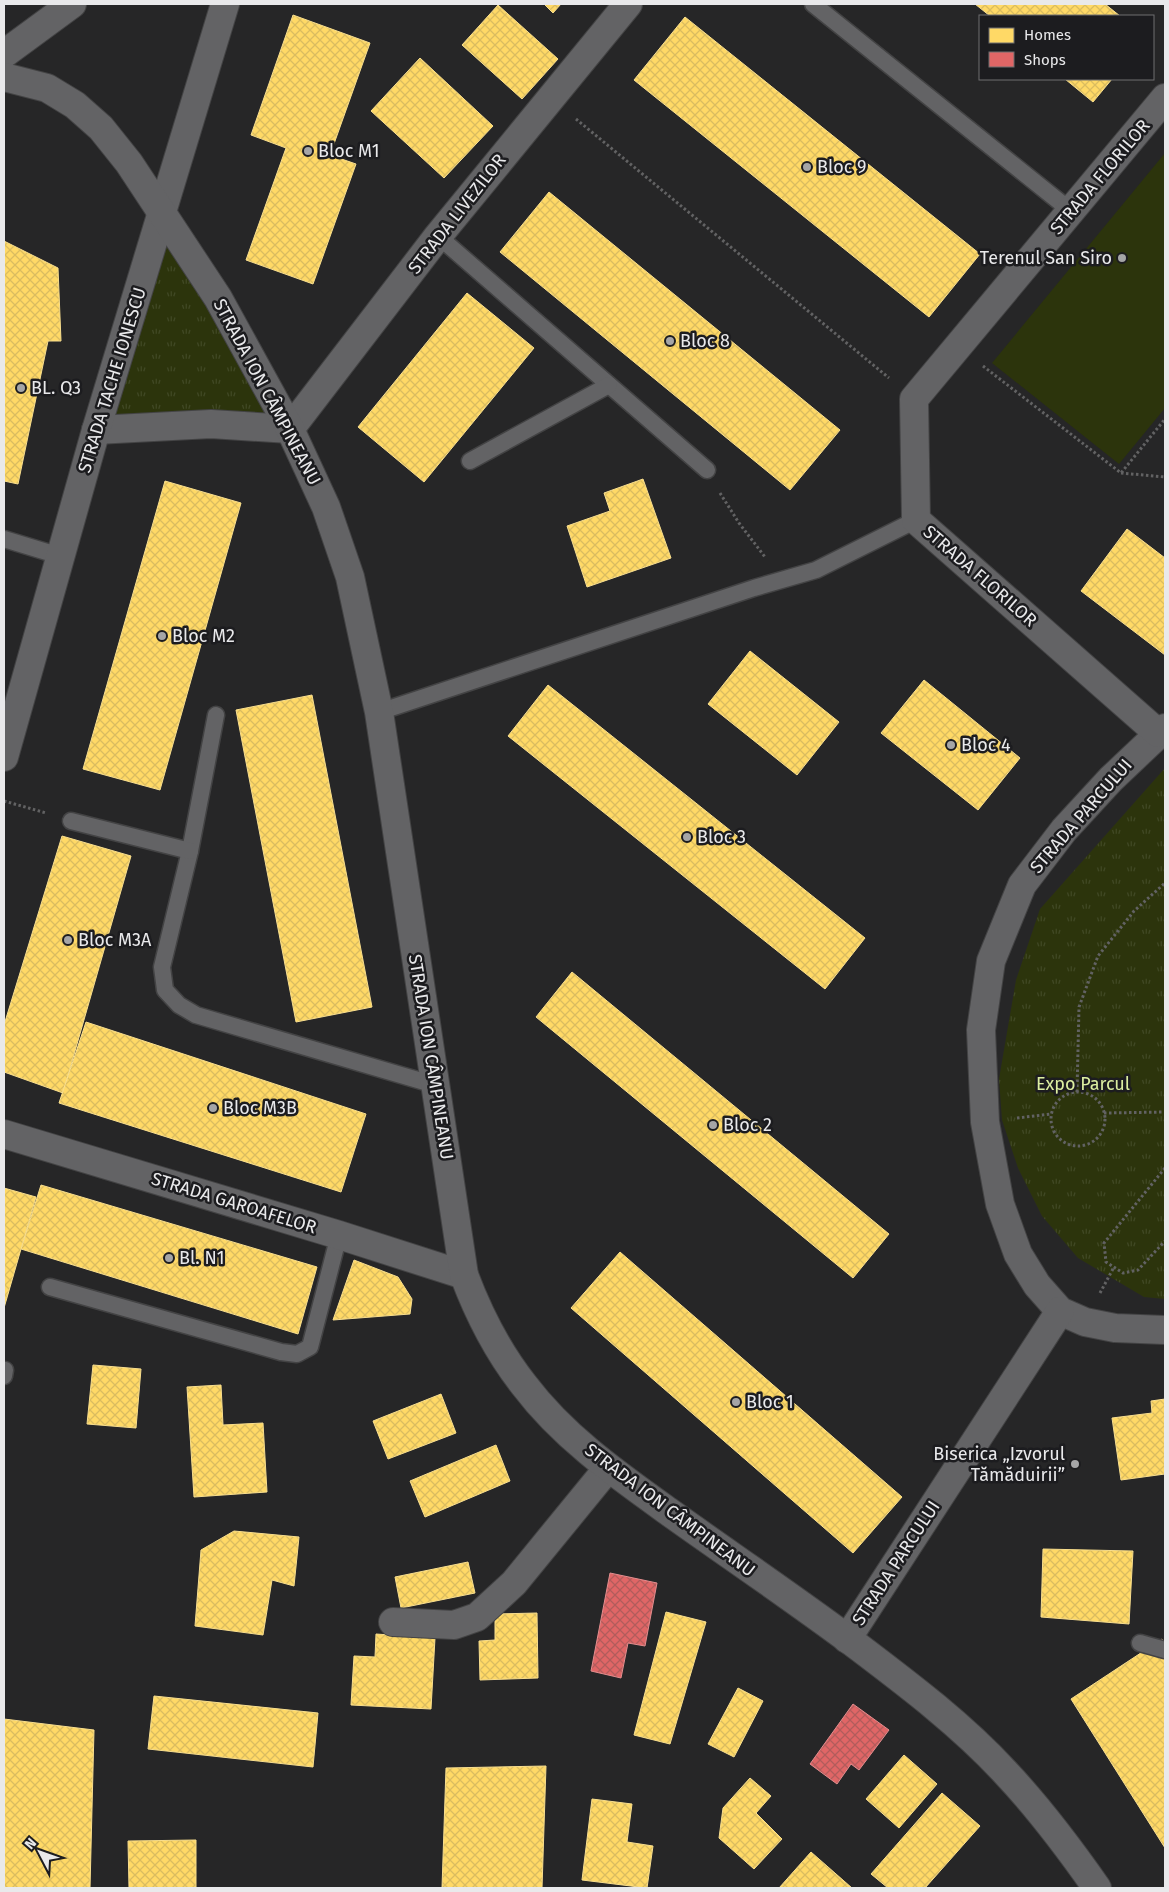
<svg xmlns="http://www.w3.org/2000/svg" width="1169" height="1892" viewBox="0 0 1169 1892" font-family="'Fira Sans',sans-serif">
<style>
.grass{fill:url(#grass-tufts)}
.pitch{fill:#2c340c}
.homes{fill:url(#homes-cross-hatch);stroke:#f8de8e}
.shops{fill:url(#shops-cross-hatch);stroke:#e38d8e}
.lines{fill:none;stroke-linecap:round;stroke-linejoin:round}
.lane-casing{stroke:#434344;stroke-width:19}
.street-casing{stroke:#434344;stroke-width:30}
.secondary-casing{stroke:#434344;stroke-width:30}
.path{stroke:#626263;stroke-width:3;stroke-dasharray:2.5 2.5;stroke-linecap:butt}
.lane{stroke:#636365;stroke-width:16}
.street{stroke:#636365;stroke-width:28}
.secondary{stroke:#636365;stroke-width:28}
.poi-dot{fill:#a5a5a6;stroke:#1c1c1f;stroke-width:2}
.labels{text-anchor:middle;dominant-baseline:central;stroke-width:5;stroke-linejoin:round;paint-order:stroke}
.poi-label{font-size:18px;fill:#e9e9eb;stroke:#1c1c1f;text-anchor:start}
.street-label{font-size:18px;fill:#e9e9eb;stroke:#1c1c1f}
.park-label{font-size:18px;fill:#dceea1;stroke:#1c1c1f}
</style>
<defs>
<pattern id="grass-tufts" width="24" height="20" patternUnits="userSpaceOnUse" patternTransform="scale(1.25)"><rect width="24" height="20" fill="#2c340c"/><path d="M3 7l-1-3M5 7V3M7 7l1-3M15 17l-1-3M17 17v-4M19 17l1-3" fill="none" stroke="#404824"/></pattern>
<pattern id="homes-cross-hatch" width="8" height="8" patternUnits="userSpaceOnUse" patternTransform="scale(1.25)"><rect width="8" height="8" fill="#ffd966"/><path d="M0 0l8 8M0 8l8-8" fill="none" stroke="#dabc60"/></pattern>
<pattern id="shops-cross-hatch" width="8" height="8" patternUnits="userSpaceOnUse" patternTransform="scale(1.25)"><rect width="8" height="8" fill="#e06666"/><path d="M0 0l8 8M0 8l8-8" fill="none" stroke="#b25c5c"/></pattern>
</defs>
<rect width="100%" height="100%" fill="#262627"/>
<g class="grass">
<path d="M162 214 290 429 96 430Z"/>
<path d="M1165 768V1299L1144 1297 1078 1258 1042 1216 1018 1168 1002 1120 999 1079 1016 980 1040 909Z"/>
</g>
<path class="pitch" d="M1165 153V408L1119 464 992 363Z"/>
<g class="homes">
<path d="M544 4H561L553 13Z"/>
<path d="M975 4H1105L1120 16H990Z"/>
<path d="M498 5 558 59 522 99 462 45Z"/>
<path d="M293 15 370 43 330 155 356 164 313 284 246 260 286 148 251 135Z"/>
<path d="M685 17 980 254 929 317 634 80Z"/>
<path d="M420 58 493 126 444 178 371 111Z"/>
<path d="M1065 79H1112L1093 102Z"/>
<path d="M549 192 840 430 790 490 500 252Z"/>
<path d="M4 241 58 268 61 341H48L18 484 4 481Z"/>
<path d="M467 293 534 348 424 482 358 427Z"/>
<path d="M643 479 671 558 587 587 567 526 610 511 604 493Z"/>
<path d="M165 481 241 503 160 790 83 769Z"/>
<path d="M1127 529 1165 558V655L1081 591Z"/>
<path d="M750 651 839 722 797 775 708 704Z"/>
<path d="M924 680 1020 758 978 810 881 733Z"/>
<path d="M548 685 865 938 825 989 508 736Z"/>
<path d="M312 695 372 1007 296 1022 236 710Z"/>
<path d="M62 836 131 856 63 1093 4 1072V1025Z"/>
<path d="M572 972 889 1234 853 1278 536 1017Z"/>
<path d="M86 1022 366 1114 341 1192 59 1103Z"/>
<path d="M41 1185 317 1267 298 1334 21 1249Z"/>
<path d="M4 1188 36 1197 4 1308Z"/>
<path d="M620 1252 902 1497 853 1553 571 1308Z"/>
<path d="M354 1260 398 1277 412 1299 410 1314 333 1320Z"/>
<path d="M93 1365 141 1369 136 1428 87 1424Z"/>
<path d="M221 1385 223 1425 263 1423 267 1492 194 1497 187 1387Z"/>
<path d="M441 1394 456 1433 388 1459 373 1421Z"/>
<path d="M1165 1399V1474L1121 1480 1112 1418 1152 1413 1151 1401Z"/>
<path d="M496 1445 510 1481 425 1517 410 1481Z"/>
<path d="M234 1531 299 1537 294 1586 272 1580 263 1635 195 1626 201 1550Z"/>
<path d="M1043 1549 1133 1551 1129 1624 1041 1617Z"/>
<path d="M468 1562 475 1593 401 1608 395 1577Z"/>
<path d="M666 1612 706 1622 670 1744 634 1735Z"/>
<path d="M537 1613 538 1678 480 1680 479 1641 495 1640V1614Z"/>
<path d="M376 1634 435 1638 431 1709 351 1705 354 1656 375 1657Z"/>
<path d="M1162 1639 1165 1644V1848L1071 1699Z"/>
<path d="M738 1688 763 1701 734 1757 708 1744Z"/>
<path d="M154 1696 318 1713 313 1767 148 1749Z"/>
<path d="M4 1719 94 1730 90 1888H4Z"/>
<path d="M904 1755 937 1784 899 1828 866 1799Z"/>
<path d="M546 1766 542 1888H442L446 1768Z"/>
<path d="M750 1778 771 1796 756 1813 782 1839 754 1869 719 1838 723 1808Z"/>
<path d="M942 1793 980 1826 925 1888H888L871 1874Z"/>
<path d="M592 1799 632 1804 627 1842 653 1846 647 1888 582 1880Z"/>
<path d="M196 1840V1888H129L128 1841Z"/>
<path d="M811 1852 852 1888H779Z"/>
</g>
<g class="shops">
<path d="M610 1573 657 1583 645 1646 628 1643 621 1678 591 1671Z"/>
<path d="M853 1704 889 1730 859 1770 851 1764 837 1784 810 1764Z"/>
</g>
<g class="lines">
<g class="lane-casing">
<g id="lane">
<path d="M813 4 1071 211"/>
<path d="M438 236 707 470"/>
<path d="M470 461 609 385"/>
<path d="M4 539 60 556"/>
<path d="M379 712 754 588 816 570 916 520"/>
<path d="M216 715 190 851 162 967 165 990 179 1005 196 1015 435 1085"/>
<path d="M71 821 190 851"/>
<path d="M50 1287 281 1352 297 1354 310 1347 339 1235"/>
<path d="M4 1376 5 1370"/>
<path d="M1140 1643 1165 1650"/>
</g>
</g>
<g class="street-casing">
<g id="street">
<path d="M96 430 211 424 290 429 438 236 628 4"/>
<path d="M1165 728 1111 779 1064 830 1022 885 991 961 981 1030 985 1122 1000 1204 1018 1254 1037 1285 1060 1311 1085 1322 1115 1328 1165 1330"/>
<path d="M1158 733 916 520 914 399 1165 98"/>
<path d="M4 757 96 430 225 4"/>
<path d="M4 1134 339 1235 464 1275"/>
<path d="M393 1622 454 1625 477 1617 514 1583 608 1468"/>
<path d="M847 1639 1060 1311"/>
</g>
</g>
<g class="secondary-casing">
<g id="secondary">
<path d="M4 54 72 4"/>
<path d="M4 77 47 88 75 105 101 128 129 163 218 298 290 429 326 507 350 577 379 712 464 1275C479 1315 498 1352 524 1385 564 1438 619 1476 672 1514 731 1556 790 1596 848 1639 902 1680 959 1722 1005 1772 1039 1808 1069 1848 1097 1888"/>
</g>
</g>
<g class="path">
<path d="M576 119 889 378"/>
<path d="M983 366 1121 473 1165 419"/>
<path d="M1121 473 1165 477"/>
<path d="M720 493 739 523 765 557"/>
<path d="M4 801 46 813"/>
<path d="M1077 1092 1079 1007 1098 956 1134 911 1165 883"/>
<circle cx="1078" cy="1119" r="27"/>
<path d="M1104 1113 1165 1112"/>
<path d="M1017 1118 1051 1114"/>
<path d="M1165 1168 1104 1243 1106 1262 1123 1273 1138 1270 1165 1241"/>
<path d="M1100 1293 1114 1267"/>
</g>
<use href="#lane" class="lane"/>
<use href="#street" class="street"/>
<use href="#secondary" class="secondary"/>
</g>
<g class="poi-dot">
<circle cx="308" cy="151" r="5"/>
<circle cx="807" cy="167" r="5"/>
<circle cx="1122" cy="258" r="5"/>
<circle cx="670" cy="341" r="5"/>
<circle cx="21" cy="388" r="5"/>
<circle cx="162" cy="636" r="5"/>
<circle cx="951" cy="745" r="5"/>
<circle cx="687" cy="837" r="5"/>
<circle cx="68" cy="940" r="5"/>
<circle cx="213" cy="1108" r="5"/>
<circle cx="713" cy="1125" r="5"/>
<circle cx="169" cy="1258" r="5"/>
<circle cx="736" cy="1402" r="5"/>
<circle cx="1075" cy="1464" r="5"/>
</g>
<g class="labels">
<g class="poi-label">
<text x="318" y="151">Bloc M1</text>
<text x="817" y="167">Bloc 9</text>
<text x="1112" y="258" text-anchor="end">Terenul San Siro</text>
<text x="680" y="341">Bloc 8</text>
<text x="31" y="388">BL. Q3</text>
<text x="172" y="636">Bloc M2</text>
<text x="961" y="745">Bloc 4</text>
<text x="697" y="837">Bloc 3</text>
<text x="78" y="940">Bloc M3A</text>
<text x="223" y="1108">Bloc M3B</text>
<text x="723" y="1125">Bloc 2</text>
<text x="179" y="1258">Bl. N1</text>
<text x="746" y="1402">Bloc 1</text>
<text x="1065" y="1454" text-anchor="end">Biserica „Izvorul<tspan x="1065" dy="21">Tămăduirii”</tspan></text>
</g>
<g class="street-label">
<text transform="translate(1100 177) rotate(-50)">STRADA FLORILOR</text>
<text transform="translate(457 214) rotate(-52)">STRADA LIVEZILOR</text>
<text transform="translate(112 380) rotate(-73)">STRADA TACHE IONESCU</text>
<text transform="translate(267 392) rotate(62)">STRADA ION CÂMPINEANU</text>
<text transform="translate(980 576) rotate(41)">STRADA FLORILOR</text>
<text transform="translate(1081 816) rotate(-49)">STRADA PARCULUI</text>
<text transform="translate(431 1057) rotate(81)">STRADA ION CÂMPINEANU</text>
<text transform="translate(234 1203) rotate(17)">STRADA GAROAFELOR</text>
<text transform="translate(670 1510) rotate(37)">STRADA ION CÂMPINEANU</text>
<text transform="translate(896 1563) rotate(-57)">STRADA PARCULUI</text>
</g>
<g class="park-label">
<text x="1083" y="1084">Expo Parcul</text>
</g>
</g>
<rect width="1169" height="1892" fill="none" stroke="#e9e9eb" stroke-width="10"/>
<rect x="979" y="15" width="175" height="65" fill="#1c1c1f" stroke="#6e6e71"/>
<rect x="989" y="28" width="25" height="15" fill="#ffd966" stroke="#6e6e71"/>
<text x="1024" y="40" font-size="15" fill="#e9e9eb">Homes</text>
<rect x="989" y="52" width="25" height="15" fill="#e06666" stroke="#6e6e71"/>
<text x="1024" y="65" font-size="15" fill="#e9e9eb">Shops</text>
<g transform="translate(40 1852) rotate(311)" stroke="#1c1c1f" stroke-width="4" paint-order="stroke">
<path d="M0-4L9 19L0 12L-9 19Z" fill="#e9e9eb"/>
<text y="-8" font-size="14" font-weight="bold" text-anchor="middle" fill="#e9e9eb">N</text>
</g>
</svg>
